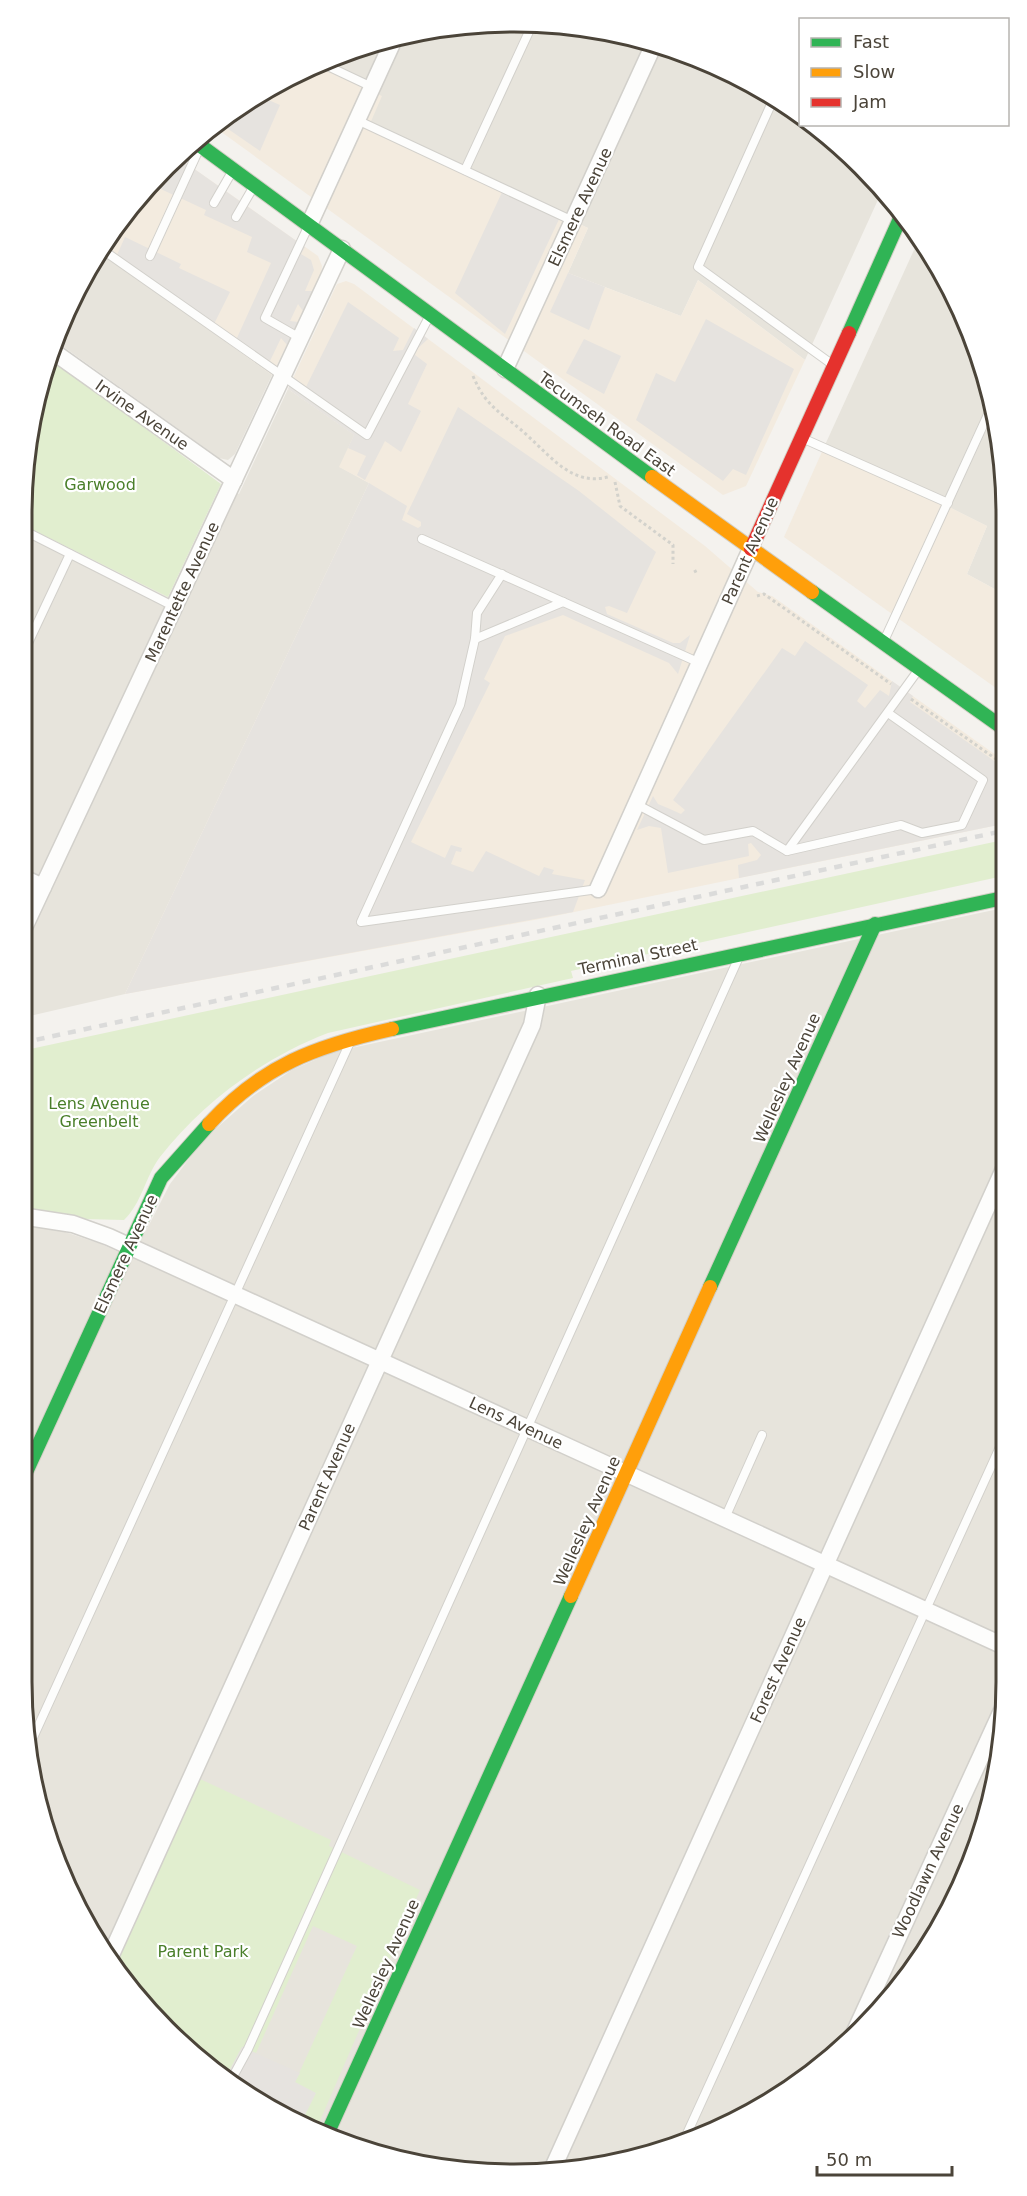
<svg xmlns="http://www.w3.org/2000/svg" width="1027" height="2196" viewBox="0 0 1027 2196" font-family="'DejaVu Sans',sans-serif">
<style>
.residential{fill:#e7e4dc}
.commercial{fill:#f3ebdf}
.green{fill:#e1eecf}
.parking{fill:#e6e3df}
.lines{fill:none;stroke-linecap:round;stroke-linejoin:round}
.lane-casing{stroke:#d2d0cb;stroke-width:10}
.street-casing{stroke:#d2d0cb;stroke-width:19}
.fast-casing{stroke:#d3cfc5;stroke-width:16}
.slow-casing{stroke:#d3cfc5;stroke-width:16}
.jam-casing{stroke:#d3cfc5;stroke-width:16}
.path{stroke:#d3d2cc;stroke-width:3;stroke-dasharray:3 3;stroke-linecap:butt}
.lane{stroke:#fdfdfc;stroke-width:8}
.street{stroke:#fdfdfc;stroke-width:16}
.fast{stroke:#30b455;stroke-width:14}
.slow{stroke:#ff9f0a;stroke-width:14}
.jam{stroke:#e5322d;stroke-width:14}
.rail{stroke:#dbdbda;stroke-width:4.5;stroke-dasharray:8 8;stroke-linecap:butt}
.labels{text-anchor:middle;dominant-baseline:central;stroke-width:4.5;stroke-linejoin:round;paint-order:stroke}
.street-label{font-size:16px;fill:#4b4439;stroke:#fff}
.park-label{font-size:16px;fill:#4a7f2a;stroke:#fff}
.rim{fill:none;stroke:#4b4439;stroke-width:3}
</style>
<rect width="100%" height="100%" fill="#f4f2ee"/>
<g class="residential">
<path d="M514 21 610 31 702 59 800 115V124L815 125 882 191 805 360 698 280 681 316 568 273 588 228 368 125 314 64 325 58 418 30Z"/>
<path d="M919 239 969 325 1002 449V593L967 574 987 526 825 445Z"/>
<path d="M99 250 272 375 235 454 228 460 219 458 54 340 59 325Z"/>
<path d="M288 389 355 435 340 467 369 483 125 994 21 1018V524L168 597 221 484 239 494Z"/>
<path d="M1003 908 1006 1683 996 1779 968 1871 884 2007 813 2073 732 2124 578 2171 417 2165 267 2109 189 2053 123 1983 47 1841 21 1682V1226L50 1227 101 1244 132 1258 170 1184 203 1140 253 1096 292 1070 333 1052Z"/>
</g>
<g class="commercial">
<path d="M314 64 382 96 369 126 588 228 568 273 681 316 698 280 805 360 746 486 723 495 213 126 240 104Z"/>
<path d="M176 156 318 256 322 266 321 276 272 375 99 250 165 165Z"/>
<path d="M346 281 354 284 474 373 705 546 758 592 772 596 1003 760V824L545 918 125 994 369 483 339 467 354 435 288 389 337 284Z"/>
<path d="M825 445 987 526 967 574 1002 593 1003 693 784 537Z"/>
</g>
<g class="green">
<path d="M51 365 62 367 221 484 168 597 21 524 31 417 45 369Z"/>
<path d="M1003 840V876L571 971 573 978 328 1033C263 1058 203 1102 160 1157 145 1177 142 1203 124 1220L84 1219 21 1206V1051Z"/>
<path d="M200 1779 331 1840 329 1846 420 1890 319 2123 314 2127 267 2109 256 2101 303 2120 295 2082 357 1946 313 1926 256 2053 242 2047 225 2079C188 2052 137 2009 115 1968Z"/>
</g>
<g class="parking">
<path d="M257 95 280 105 260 151 218 122 240 104Z"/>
<path d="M183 161 305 247 301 254 311 260 314 270 305 291H313L303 311 298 304 290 321 298 322 287 345 281 338 270 361 236 340 271 263 247 252 252 237 204 215 206 210 150 184 166 165 176 172Z"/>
<path d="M504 188 561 215 505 334 455 293Z"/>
<path d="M125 237 181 264 179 268 230 292 214 324 117 255Z"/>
<path d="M568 273 605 287 589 330 550 312Z"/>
<path d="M348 302 399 338 393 351 403 350 414 328 428 339 418 348 415 355 427 364 408 404 421 411 401 452 385 441 365 480 357 475 366 456 348 448 354 435 288 389 293 377 306 387Z"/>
<path d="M706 319 794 369 746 475 733 469 723 481 636 420 656 373 675 382Z"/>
<path d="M584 339 621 356 604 394 566 373Z"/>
<path d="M458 407 579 491 656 552 627 613 609 606 605 607 607 614 673 643H680L690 635 678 674 669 663 563 615 505 636 484 679 490 683 411 842 445 858 451 845 462 848 461 852 456 851 451 864 473 872 486 851 539 876 544 867 554 870 552 874 585 880 573 912 125 994 369 483 407 506 402 520 418 528 421 526V522L407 514Z"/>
<path d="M805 641 868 685 857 701 865 708 880 690 889 696 892 681 913 696 910 702 1003 767V824L739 878 738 865 757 860 761 855 751 843 748 844 749 856 668 873 661 828 649 826 637 830 653 796 658 804 670 809 681 814 685 810 673 800 782 648 795 656Z"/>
<path d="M242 2047 300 2073 295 2082 316 2093 302 2121 256 2101 225 2079Z"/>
</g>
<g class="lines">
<g class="lane-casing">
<g id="lane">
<path d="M319 62 372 87"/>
<path d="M773 100 698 267 833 365"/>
<path d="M357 120 573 221"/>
<path d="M465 170 533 23"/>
<path d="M214 203 233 170"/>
<path d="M236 217 254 186"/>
<path d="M100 248 367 435 430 315"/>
<path d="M150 256 200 147"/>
<path d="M300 338 265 318 308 227"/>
<path d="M802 438 948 503"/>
<path d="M21 529 175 607"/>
<path d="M422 539 700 663"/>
<path d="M502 574 477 613 475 639 460 705 361 922 598 889"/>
<path d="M475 639 563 602"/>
<path d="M883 643 991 408"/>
<path d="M21 658 70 554"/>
<path d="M636 804 704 840 753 831 787 851 901 825 922 833 962 825 983 780 888 713"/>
<path d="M787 851 919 669"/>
<path d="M725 1518 762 1435"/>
<path d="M31 1742 351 1040"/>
<path d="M230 2082 248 2049 739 957"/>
<path d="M685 2138 1005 1436"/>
</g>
</g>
<g class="street-casing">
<g id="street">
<path d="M309 225 395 37"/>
<path d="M51 350 234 480"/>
<path d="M505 369 654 44"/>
<path d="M21 877 43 887"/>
<path d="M598 889 751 549"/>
<path d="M21 934 342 249"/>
<path d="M21 1216 73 1224 109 1237 1006 1647"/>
<path d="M110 1957 532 1025 538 995"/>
<path d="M853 2036 1004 1706"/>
<path d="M552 2170 1004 1169"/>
</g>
</g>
<g class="fast-casing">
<g id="fast">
<path d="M194 141 652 477"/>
<path d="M849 333 903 212"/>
<path d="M812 592 1003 728"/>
<path d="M392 1029 1003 898"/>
<path d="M710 1287 875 924"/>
<path d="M21 1483 161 1178 209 1124"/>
<path d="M328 2132 571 1596"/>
</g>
</g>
<g class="slow-casing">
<g id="slow">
<path d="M652 477 812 592"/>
<path d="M209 1124C263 1065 316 1046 392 1029"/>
<path d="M571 1596 710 1287"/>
</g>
</g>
<g class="jam-casing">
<path id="jam" d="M751 549 849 333"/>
</g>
<g class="path">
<path d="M473 376C487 410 505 414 529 437 552 458 573 486 608 477"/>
<path d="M615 482 620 506 673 545V564"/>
<path d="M694 572 698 570"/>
<path d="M757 596 764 594 891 684"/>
<path d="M911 699 1003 764"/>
</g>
<use href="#lane" class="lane"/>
<use href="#street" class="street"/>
<use href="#fast" class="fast"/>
<use href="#slow" class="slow"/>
<use href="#jam" class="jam"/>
<path class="rail" d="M21 1043 1003 831"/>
</g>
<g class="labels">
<g class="street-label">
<text transform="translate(580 207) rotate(-65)">Elsmere Avenue</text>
<text transform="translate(142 415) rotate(35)">Irvine Avenue</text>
<text transform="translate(607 424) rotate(36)">Tecumseh Road East</text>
<text transform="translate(750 551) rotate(-66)">Parent Avenue</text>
<text transform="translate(182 592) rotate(-65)">Marentette Avenue</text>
<text transform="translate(638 957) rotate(-12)">Terminal Street</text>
<text transform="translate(787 1078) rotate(-66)">Wellesley Avenue</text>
<text transform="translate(126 1254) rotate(-65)">Elsmere Avenue</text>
<text transform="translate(516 1423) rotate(25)">Lens Avenue</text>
<text transform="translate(327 1477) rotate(-66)">Parent Avenue</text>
<text transform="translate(587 1521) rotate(-66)">Wellesley Avenue</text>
<text transform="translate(778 1670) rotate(-66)">Forest Avenue</text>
<text transform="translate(928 1871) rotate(-65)">Woodlawn Avenue</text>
<text transform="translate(386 1964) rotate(-66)">Wellesley Avenue</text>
</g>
<g class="park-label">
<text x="100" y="484">Garwood</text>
<text x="99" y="1103">Lens Avenue<tspan x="99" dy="18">Greenbelt</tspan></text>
<text x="203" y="1951">Parent Park</text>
</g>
</g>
<path d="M0 0H1027V2196H0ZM514 32H514A482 482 0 0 1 996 514V1682A482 482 0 0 1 514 2164H514A482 482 0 0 1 32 1682V514A482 482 0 0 1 514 32Z" fill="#fff" fill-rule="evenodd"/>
<path class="rim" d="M514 32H514A482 482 0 0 1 996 514V1682A482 482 0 0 1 514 2164H514A482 482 0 0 1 32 1682V514A482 482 0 0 1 514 32Z"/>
<rect x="799" y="18" width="210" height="108" fill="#ffffff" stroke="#b7b4b0" stroke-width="1.5"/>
<rect x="811" y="38" width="30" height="9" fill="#30b455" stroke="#b7b4b0" stroke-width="1.5"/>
<text x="853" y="48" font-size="18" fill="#4b4439">Fast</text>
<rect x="811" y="68" width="30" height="9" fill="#ff9f0a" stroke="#b7b4b0" stroke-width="1.5"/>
<text x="853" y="78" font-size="18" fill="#4b4439">Slow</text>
<rect x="811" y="98" width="30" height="9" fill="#e5322d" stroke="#b7b4b0" stroke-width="1.5"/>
<text x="853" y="108" font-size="18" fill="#4b4439">Jam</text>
<path d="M817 2166v9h135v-9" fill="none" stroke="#4b4439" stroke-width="3"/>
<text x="826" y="2166" font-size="18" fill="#4b4439" stroke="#ffffff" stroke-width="4.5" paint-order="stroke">50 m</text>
</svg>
